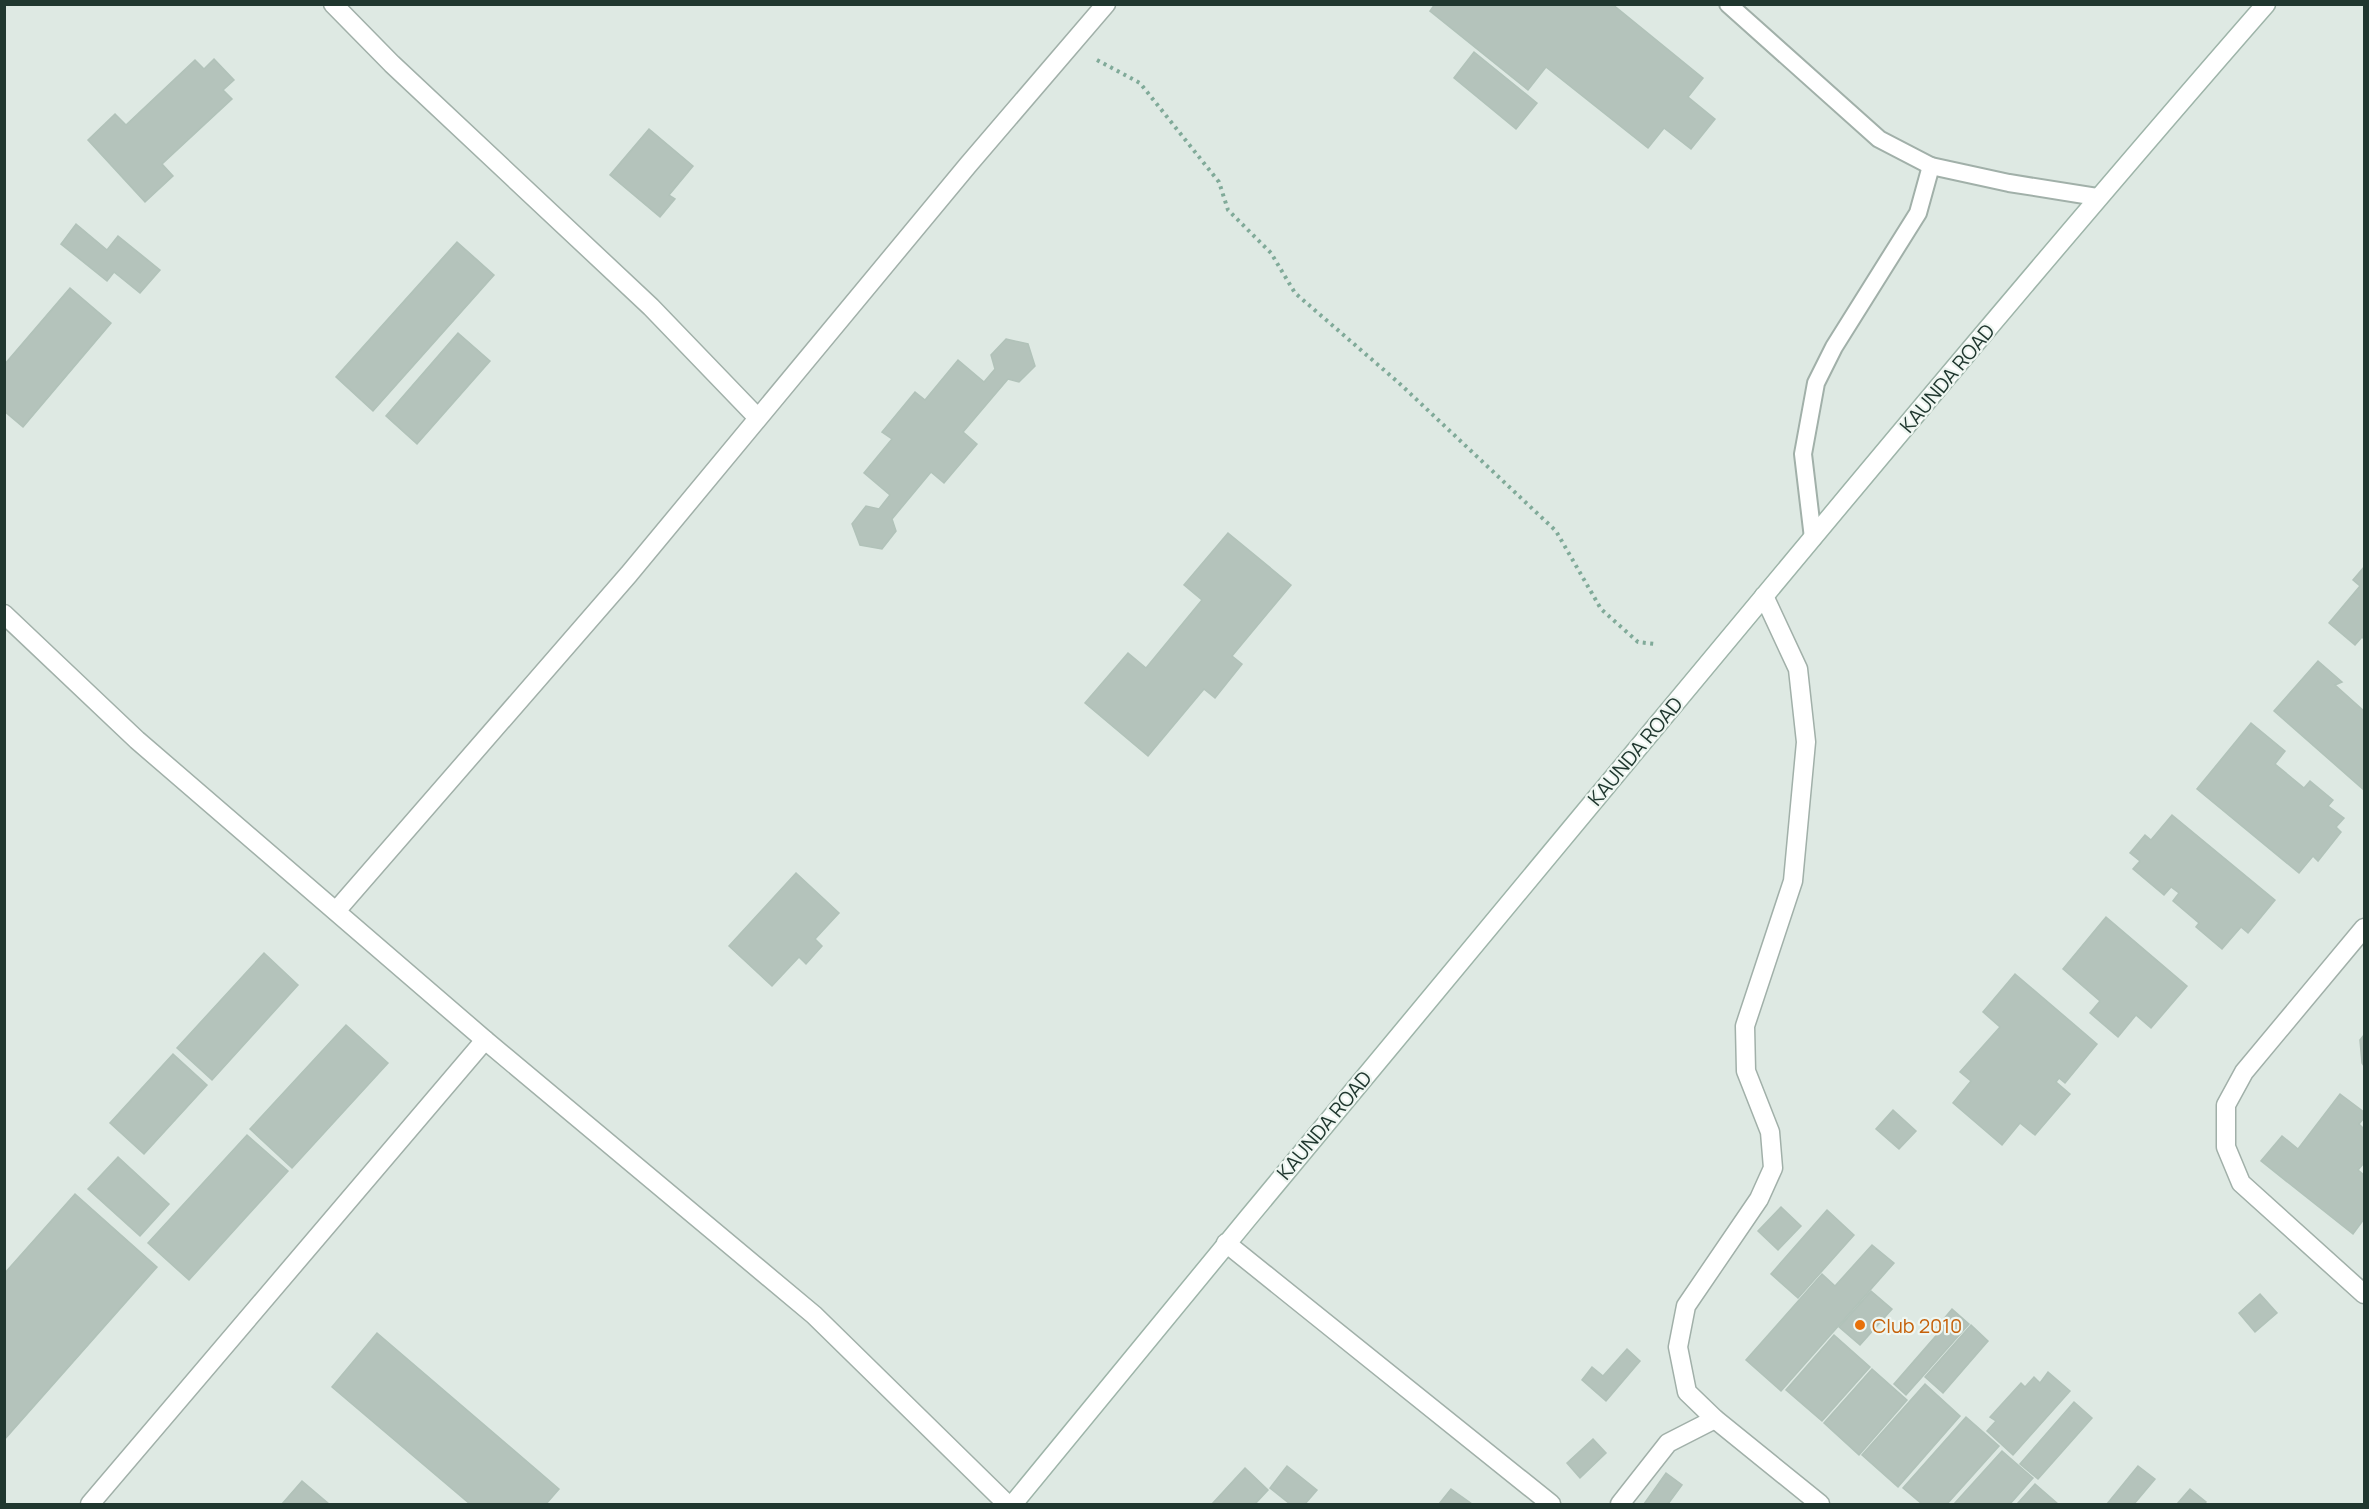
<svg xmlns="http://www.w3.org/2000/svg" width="2369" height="1509" viewBox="0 0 2369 1509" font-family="Manrope,sans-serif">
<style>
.building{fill:#b4c3bb;stroke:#b1c2b9;stroke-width:1.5}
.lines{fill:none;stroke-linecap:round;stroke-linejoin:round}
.service-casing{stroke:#a1b0a9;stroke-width:20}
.minor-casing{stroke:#a1b0a9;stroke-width:21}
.secondary-casing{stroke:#9eb4a9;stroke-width:21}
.path{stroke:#80aa99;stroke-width:4;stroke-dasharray:3 4.5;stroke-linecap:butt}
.service{stroke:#fff;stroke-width:16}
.minor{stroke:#fff;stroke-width:18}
.secondary{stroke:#fff;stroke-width:18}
.food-dot{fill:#e8710a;stroke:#eef6f1;stroke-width:2}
.labels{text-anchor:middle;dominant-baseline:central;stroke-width:4.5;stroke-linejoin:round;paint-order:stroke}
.street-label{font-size:20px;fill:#20372f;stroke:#eef6f1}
.food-label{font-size:20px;fill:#c56008;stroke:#eef6f1;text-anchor:start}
</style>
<rect width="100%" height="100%" fill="#dee9e3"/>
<g class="building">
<path d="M1435 4H1612L1703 78 1688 97 1715 119 1691 149 1664 128 1648 148 1546 67 1528 90 1430 11Z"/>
<path d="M1474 52 1537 103 1516 129 1454 78Z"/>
<path d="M214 59 234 80 223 90 232 99 162 164 173 176 145 202 88 140 115 114 126 125 195 60 204 69Z"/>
<path d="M649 129 693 166 669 195 675 199 660 217 610 175Z"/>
<path d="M76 224 107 250 118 236 160 270 140 293 114 272 107 281 61 244Z"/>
<path d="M457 242 494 275 373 411 336 377Z"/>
<path d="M70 288 111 323 23 427 4 411V365Z"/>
<path d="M458 333 490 361 417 444 386 416Z"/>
<path d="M1006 339 1028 344 1035 366 1019 382 1008 379 963 432 977 444 944 483 931 472 892 519 896 531 882 549 860 545 852 524 866 506 879 509 890 495 864 473 892 439 882 432 915 392 925 400 958 360 984 382 995 369 991 355Z"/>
<path d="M1228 533 1291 585 1232 656 1242 664 1215 698 1204 689 1148 756 1085 703 1128 653 1146 668 1202 600 1184 585Z"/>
<path d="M2364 567V639L2362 637 2355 645 2329 623 2360 586 2353 580Z"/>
<path d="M2318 661 2342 682 2335 685 2364 711V790L2274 711Z"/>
<path d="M2251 723 2285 751 2275 764 2304 788 2310 781 2333 800 2328 806 2344 818 2336 827 2341 832 2318 861 2313 856 2299 873 2197 789Z"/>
<path d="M2172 815 2275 900 2248 933 2241 927 2222 949 2196 927 2199 923 2173 901 2179 893 2171 887 2164 895 2133 869 2140 861 2130 853 2145 835 2151 840Z"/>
<path d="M796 873 839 913 815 939 822 946 806 964 799 957 772 986 729 946Z"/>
<path d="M2106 917 2187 986 2151 1028 2136 1015 2118 1037 2090 1013 2100 1001 2063 969Z"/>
<path d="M264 953 298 985 212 1080 177 1048Z"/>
<path d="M2015 974 2097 1044 2065 1083 2059 1078 2056 1082 2070 1094 2035 1135 2020 1123 2002 1145 1953 1103 1971 1081 1960 1072 2000 1027 1983 1012Z"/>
<path d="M346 1025 388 1063 292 1168 250 1129Z"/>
<path d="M2364 1035V1066L2362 1063 2360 1040Z"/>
<path d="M173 1054 207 1085 144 1154 110 1123Z"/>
<path d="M2340 1094 2364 1112V1118L2359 1124 2364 1129V1163L2358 1170 2364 1175V1219L2353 1234 2261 1161 2282 1136 2298 1149Z"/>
<path d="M1893 1110 1916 1131 1899 1149 1876 1129Z"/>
<path d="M247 1135 288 1171 189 1280 148 1243Z"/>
<path d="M118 1157 169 1204 140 1236 88 1189Z"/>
<path d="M75 1194 157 1267 4 1440V1274Z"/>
<path d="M1781 1207 1801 1226 1778 1250 1758 1231Z"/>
<path d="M1827 1210 1854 1235 1798 1298 1771 1274Z"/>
<path d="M1872 1245 1894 1263 1781 1391 1746 1360 1822 1274 1835 1286Z"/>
<path d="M1871 1291 1892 1309 1860 1345 1839 1327Z"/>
<path d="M2260 1294 2277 1313 2255 1332 2239 1313Z"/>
<path d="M1952 1309 1969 1324 1906 1395 1894 1384 1941 1330 1937 1327Z"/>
<path d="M1971 1325 1988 1341 1943 1393 1925 1377Z"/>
<path d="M377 1333 559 1489 546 1504H470L332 1387Z"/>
<path d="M1834 1335 1870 1367 1822 1421 1786 1390Z"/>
<path d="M1627 1349 1640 1361 1606 1401 1582 1380 1592 1367 1603 1376Z"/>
<path d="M1872 1369 1907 1400 1859 1455 1824 1423Z"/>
<path d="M2048 1372 2070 1391 2013 1455 1987 1431 1996 1421 1990 1417 2021 1383 2025 1387 2034 1377 2040 1383Z"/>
<path d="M1925 1384 1960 1416 1898 1487 1862 1455Z"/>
<path d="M2074 1402 2092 1418 2038 1479 2020 1464Z"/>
<path d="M1966 1417 1999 1446 1947 1504H1922L1903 1488Z"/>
<path d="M1593 1439 1606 1453 1580 1478 1567 1463Z"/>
<path d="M2002 1451 2033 1478 2010 1504H1954Z"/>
<path d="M1287 1466 1317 1490 1305 1504H1290L1270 1488Z"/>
<path d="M2138 1466 2155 1479 2134 1504H2107Z"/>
<path d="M1245 1468 1268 1490 1255 1504H1212Z"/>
<path d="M1666 1473 1682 1485 1668 1504H1644Z"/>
<path d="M302 1481 329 1504H282Z"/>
<path d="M2035 1484 2058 1504H2017Z"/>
<path d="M1451 1489 1472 1504H1439Z"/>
<path d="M2190 1489 2206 1502 2203 1504H2177Z"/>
</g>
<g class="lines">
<g class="service-casing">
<g id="service">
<path d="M1728 4 1879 139 1931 166 2009 183 2097 197"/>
<path d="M1813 538 1803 454 1816 383 1834 347 1918 213 1931 166"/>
</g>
</g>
<g class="minor-casing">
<g id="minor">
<path d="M333 4 392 64 651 307 757 417"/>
<path d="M1764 596 1798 669 1806 742 1793 881 1745 1026 1746 1071 1770 1132 1773 1168 1759 1199 1686 1306 1678 1347 1687 1392 1715 1419 1820 1504"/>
<path d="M4 614 137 740 485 1040 814 1315 1007 1504"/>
<path d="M336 911 629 574 968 165 1106 4"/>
<path d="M2364 928 2244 1072 2226 1105V1147L2241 1183 2364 1294"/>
<path d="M1226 1243 1551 1504"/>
<path d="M90 1504 485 1040"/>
<path d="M1620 1504 1668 1443 1715 1419"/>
</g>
</g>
<g class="secondary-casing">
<path id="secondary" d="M1013 1504C1226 1243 1442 984 1657 725 1858 483 2059 241 2266 4"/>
</g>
<path class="path" d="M1097 60 1140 83 1219 182 1228 210 1271 253 1295 293 1399 383 1556 531 1601 609 1638 642 1655 644"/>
<use href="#service" class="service"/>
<use href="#minor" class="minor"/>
<use href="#secondary" class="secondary"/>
</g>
<circle class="food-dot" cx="1860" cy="1325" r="6"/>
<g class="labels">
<g class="street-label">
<text transform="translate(1947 378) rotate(-50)">KAUNDA ROAD</text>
<text transform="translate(1635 751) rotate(-50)">KAUNDA ROAD</text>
<text transform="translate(1324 1125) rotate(-50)">KAUNDA ROAD</text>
</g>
<g class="food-label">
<text x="1872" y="1325">Club 2010</text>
</g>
</g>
<rect width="2369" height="1509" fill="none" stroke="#20372f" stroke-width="12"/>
</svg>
